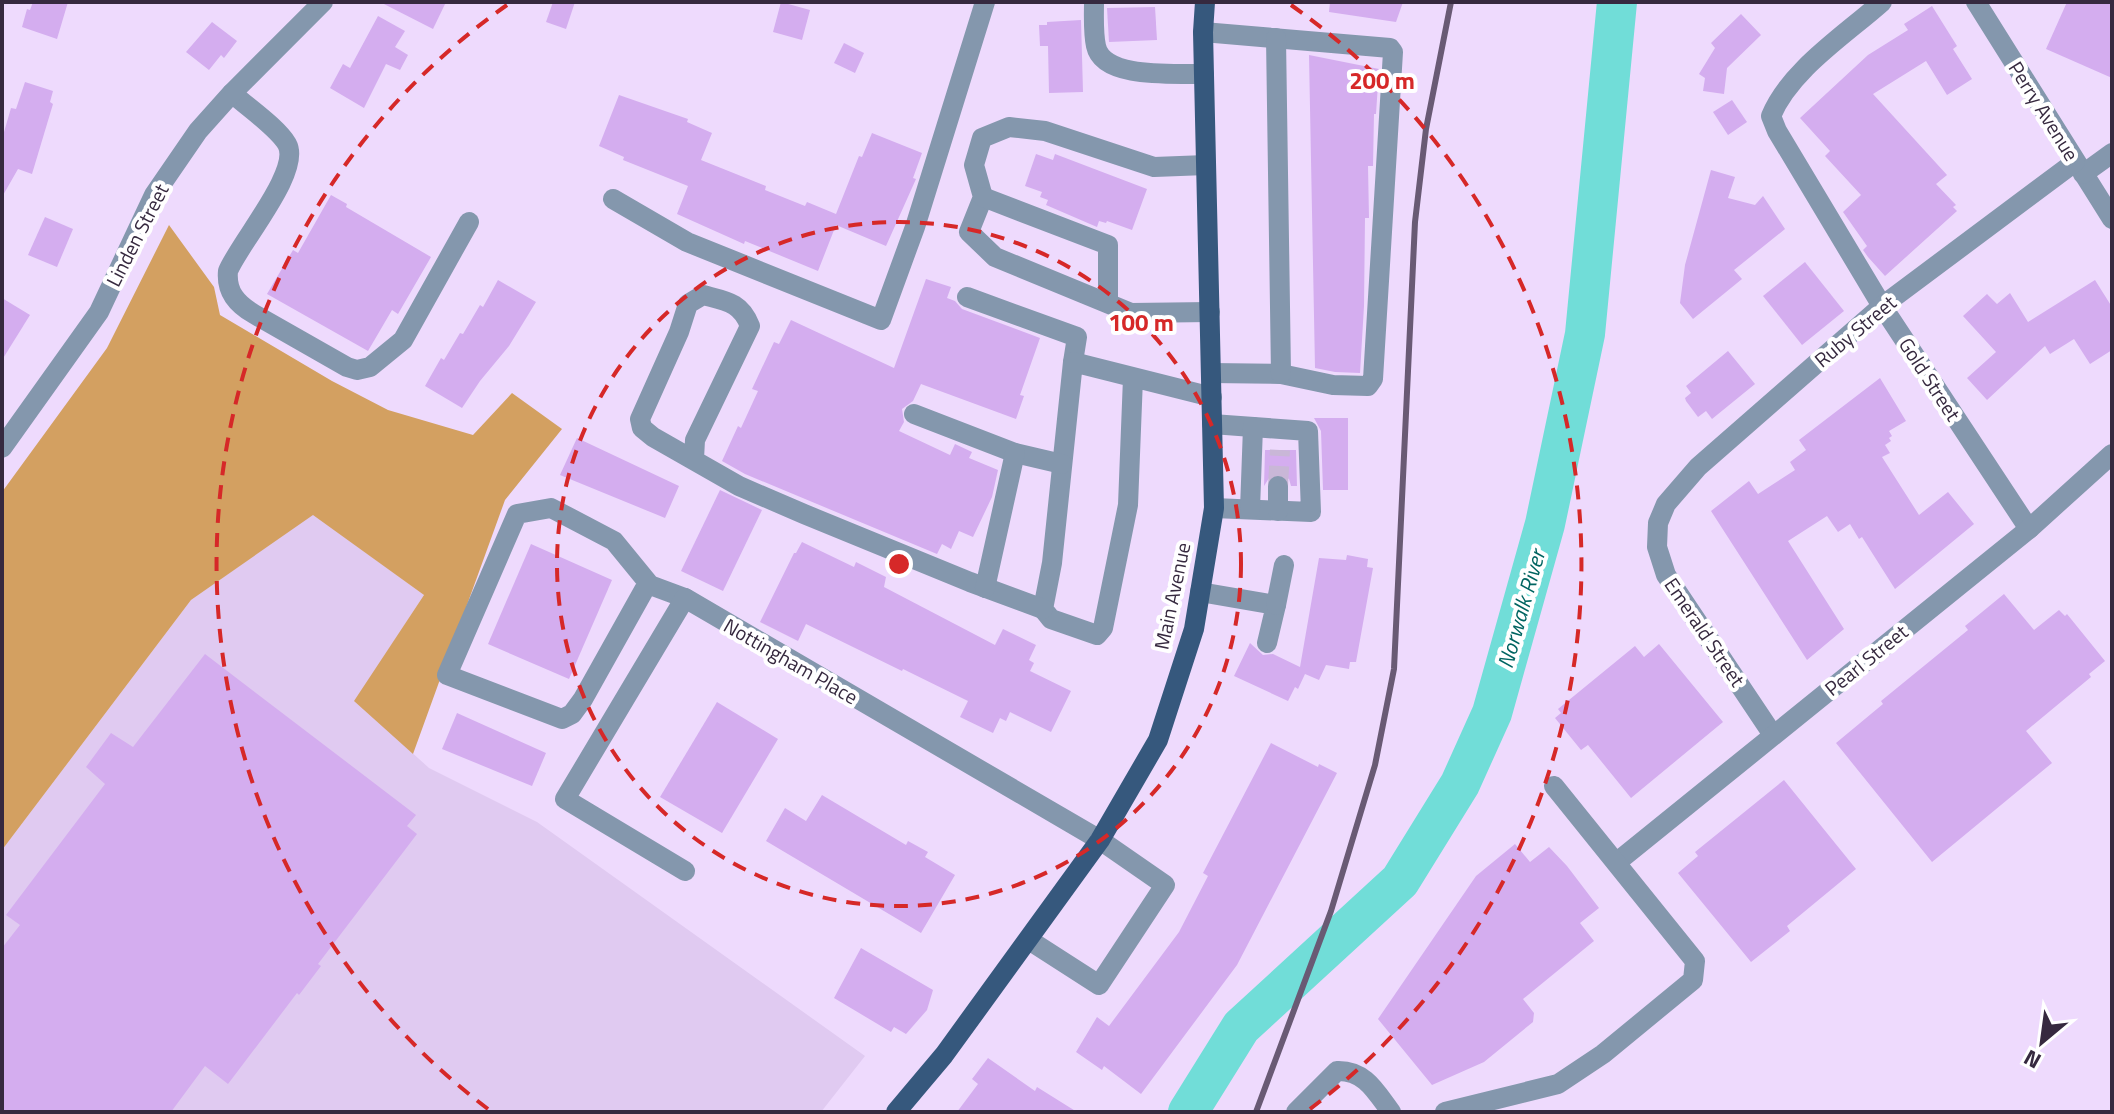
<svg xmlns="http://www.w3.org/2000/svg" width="2114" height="1114" viewBox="0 0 2114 1114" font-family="'Titillium Web',sans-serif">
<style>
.built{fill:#e0caf1}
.forest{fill:#d3a061}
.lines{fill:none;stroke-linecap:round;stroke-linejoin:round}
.river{stroke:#71ddd8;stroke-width:40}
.building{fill:#d4adef}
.minor-tunnel{stroke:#c9b7d7;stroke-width:20;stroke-dasharray:20 10;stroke-linecap:butt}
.minor{stroke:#8497ad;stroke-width:20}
.major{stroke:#36587d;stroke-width:20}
.rail{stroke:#695a74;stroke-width:6}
.ring{fill:none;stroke:#d62828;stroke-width:4;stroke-dasharray:14 10}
.labels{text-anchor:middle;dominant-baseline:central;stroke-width:8;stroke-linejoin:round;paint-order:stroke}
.street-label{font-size:20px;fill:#36293f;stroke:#fff}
.water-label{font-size:22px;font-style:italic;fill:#006461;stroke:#fff}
.centre{fill:#d62828;stroke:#fff;stroke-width:4}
.ring-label{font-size:24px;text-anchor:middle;font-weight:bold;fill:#d62828;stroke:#fff;stroke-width:8;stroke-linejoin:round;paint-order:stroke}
</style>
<rect width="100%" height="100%" fill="#eedafd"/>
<path class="built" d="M313 514 424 595 355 701 429 768 537 822 865 1056 821 1112H2V850L191 600Z"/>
<path class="forest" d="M169 225 214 287 220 315 332 381 388 410 473 435 512 393 562 429 505 500 413 754 354 701 424 595 313 515 191 600 2 850V492L107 348Z"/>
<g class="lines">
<path class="river" d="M1188 1112 1241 1027 1400 881 1460 784 1492 713 1545 524 1585 334 1617 2"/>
</g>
<g class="building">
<path d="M33 2H68L57 39 22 27 27 9 30 10Z"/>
<path d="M380 2H446L433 29Z"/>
<path d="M553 2H575L566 29 546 22Z"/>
<path d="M781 2 810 10 802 40 773 32Z"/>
<path d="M1330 2H1403L1396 22 1329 12Z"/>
<path d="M2067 2H2112V78L2046 49Z"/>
<path d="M1932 6 1957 46 1953 49 1972 79 1947 95 1926 61 1873 94 1947 175 1936 184 1956 205 1953 207 1957 211 1885 276 1868 257 1863 250 1867 246 1843 212 1861 195 1825 156 1830 151 1800 118 1868 55 1908 30 1904 24Z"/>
<path d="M1155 7 1157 40 1109 42 1107 8Z"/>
<path d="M1741 14 1761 35 1727 68 1724 94 1703 91 1705 78 1699 74 1715 48 1711 43Z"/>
<path d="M378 16 405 31 395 47 408 55 400 70 386 64 364 108 330 88 343 64 350 68Z"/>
<path d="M1081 20 1083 92 1049 93 1048 46H1040L1039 25H1047V22Z"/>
<path d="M212 22 237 41 224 58 221 55 209 70 186 52Z"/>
<path d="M844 43 864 53 855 73 834 63Z"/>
<path d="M1309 55 1379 69 1376 114H1374L1373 166H1368L1369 218H1365L1364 306 1360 373 1335 372 1315 368Z"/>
<path d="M25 82 53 91 50 102 53 104 32 174 18 169 2 197V139L11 108 16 109Z"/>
<path d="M619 95 688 119 687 122 712 133 701 160 766 186 765 190 805 206 807 202 836 214 859 156 862 157 872 133 922 153 913 178 916 179 886 246 836 225 818 271 745 241 744 244 677 214 688 186 623 160 624 157 599 146Z"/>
<path d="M1732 100 1747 122 1728 135 1713 112Z"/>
<path d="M1036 154 1053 160 1055 154 1147 189 1132 230 1107 221 1106 223 1099 221 1097 227 1046 205 1048 200 1040 197 1042 192 1025 186Z"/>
<path d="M1711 170 1735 177 1728 198 1755 205 1763 196 1785 229 1734 270 1742 279 1693 319 1680 303 1685 265Z"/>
<path d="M331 195 347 204 346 207 431 257 398 314 392 310 368 351 267 294 293 250 298 253Z"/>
<path d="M45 217 73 229 57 267 28 255Z"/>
<path d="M1805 262 1844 311 1802 345 1763 296Z"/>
<path d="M926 279 951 287 947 298 955 301 962 309 1040 338 1020 395 1024 396 1016 419 921 384 913 401 902 409 904 422 899 431 950 455 955 444 972 452 969 458 998 470 992 497 973 537 959 531 951 549 942 544 937 554 745 474 722 461 738 426 741 428 758 391 752 389 774 342 779 344 791 320 894 368Z"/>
<path d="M498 280 536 302 509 346 480 381 462 408 425 386 441 358 444 360 460 333 463 334 480 305 483 307Z"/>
<path d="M2095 280 2112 307V350L2090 364 2074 339 2050 354 2045 346 1987 400 1967 378 1996 352 1963 316 1987 294 1997 304 2010 293 2028 322Z"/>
<path d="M2 298 30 315 2 360Z"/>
<path d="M1728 351 1755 384 1712 419 1706 411 1698 417 1686 401 1685 398 1691 393 1686 386Z"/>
<path d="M1880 378 1906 421 1889 431 1892 436 1889 438 1891 441 1885 445 1890 453 1882 457 1919 515 1948 492 1974 524 1895 589 1862 537 1859 539 1850 524 1838 532 1827 516 1788 541 1844 629 1807 660 1711 511 1749 481 1758 494 1795 470 1790 462 1806 450 1799 440Z"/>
<path d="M1314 418H1348V490H1323L1321 431Z"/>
<path d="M577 438 679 486 665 518 560 475Z"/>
<path d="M1265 450H1296L1297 486H1291L1289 479 1279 473 1271 475 1264 486Z"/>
<path d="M720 490 762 510 723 591 681 571Z"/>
<path d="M802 542 854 567 856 562 886 577 884 587 995 645 1003 629 1036 645 1029 660 1034 663 1030 671 1071 691 1051 732 1010 712 1006 721 1000 718 993 733 960 717 968 701 903 669 902 671 806 624 798 641 760 622 794 553H796Z"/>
<path d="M531 544 612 580 569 679 488 644Z"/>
<path d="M1347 555 1368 559 1367 567 1373 568 1356 662H1350L1349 669 1326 665 1319 680 1305 674 1298 689 1295 687 1288 701 1234 676 1250 643 1263 655 1273 654 1300 667 1319 558 1346 560Z"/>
<path d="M2004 594 2034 630 2059 610 2065 616 2067 614 2105 661 2089 674 2091 677 2026 731 2052 763 1932 862 1836 743 1883 704 1881 701 1968 630 1965 626Z"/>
<path d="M1659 644 1723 722 1631 798 1588 745 1581 750 1555 718 1561 713 1558 709 1635 646 1644 657Z"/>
<path d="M205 654 416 815 407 826 417 834 318 964 321 966 299 995 297 993 228 1084 205 1066 171 1112H2V948L20 925 6 915 105 784 86 767 111 733 133 747Z"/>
<path d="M717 702 778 739 722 833 660 797Z"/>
<path d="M457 713 546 753 532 786 442 749Z"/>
<path d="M1271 743 1318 767 1319 764 1337 773 1237 965 1141 1094 1104 1066 1102 1070 1076 1052 1097 1017 1109 1026 1179 932 1208 876 1203 873Z"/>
<path d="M1784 780 1856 869 1787 926 1790 931 1751 962 1678 873 1698 856 1695 852Z"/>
<path d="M822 795 906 845 908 841 928 852 925 857 955 875 921 933 766 841 785 808 806 821Z"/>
<path d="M1515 844 1530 862 1549 847 1567 866 1599 908 1580 923 1594 941 1523 999 1534 1013 1533 1022 1484 1062 1432 1085 1378 1019 1476 876Z"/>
<path d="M861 948 933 990 927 1010 906 1034 894 1027 891 1032 834 998Z"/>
<path d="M988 1058 1035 1091 1037 1087 1077 1112H957L978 1084 972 1079Z"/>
</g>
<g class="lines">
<path class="minor-tunnel" d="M1278 486 1280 450"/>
<g class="minor">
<path d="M1094 2C1094 16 1093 32 1096 46 1103 80 1177 73 1204 74"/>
<path d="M1882 2C1845 35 1790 70 1771 116L1777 131 1882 306 2029 529"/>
<path d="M1976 2 2112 219"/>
<path d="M1203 32 1390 48 1393 52 1373 379 1368 386 1333 385 1281 374 1211 373"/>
<path d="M1276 38 1281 374"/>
<path d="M232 93C247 107 277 127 287 144 302 171 240 242 228 271 226 292 237 304 254 314L347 367 357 370 370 367 403 340 469 222"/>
<path d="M1206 165 1154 167 1045 131 1009 127 982 138 974 165 983 197 969 232 995 257 1131 313 1210 312"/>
<path d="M2083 174 2112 153"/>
<path d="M983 197 1108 245V303"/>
<path d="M613 199 687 242 881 320 915 227 985 2"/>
<path d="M967 297 1077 337 1073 362"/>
<path d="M1133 378 1128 505 1103 628 1097 635 1051 619 1043 609 1052 563 1073 362 1212 397"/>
<path d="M914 414 1015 453 1062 464"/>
<path d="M1212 424 1308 431 1311 512 1214 508"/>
<path d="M2 448 99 312 154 195 198 131 232 93 323 2"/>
<path d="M694 459 695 440 750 326C741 302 726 301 703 295L688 304 679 332 640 419 642 428 653 437 739 486 804 514 970 582 1043 609"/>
<path d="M1250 509 1253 427"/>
<path d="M1278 511V486"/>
<path d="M650 585 614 541 551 508 517 514 447 675 562 719 572 714 583 699 644 590 650 585 685 598"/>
<path d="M985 588 1015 453"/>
<path d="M1200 592 1276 605 1267 643"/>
<path d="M1276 605 1284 565"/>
<path d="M1773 735 1666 575 1657 547 1658 523 1666 504 1698 467 1882 306 2075 162"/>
<path d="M1617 862 2029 529 2112 454"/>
<path d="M685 871 565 799 685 598 1100 840 1165 885 1099 985 1029 940"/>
<path d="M1296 1112 1337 1071C1365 1070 1376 1092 1391 1112"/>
<path d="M1445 1112 1558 1084 1603 1054 1693 980 1695 961 1554 786"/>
</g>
<path class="major" d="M896 1112 944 1055 1100 840 1158 740 1194 629 1214 508 1203 32 1205 2"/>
<path class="rail" d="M1256 1112 1331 911 1375 765 1394 669 1415 222 1426 129 1451 2"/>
</g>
<g class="ring">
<circle cx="899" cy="564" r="342"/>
<path d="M488 1109A683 683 0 0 1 507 5M1291 5A683 683 0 0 1 1310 1109"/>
</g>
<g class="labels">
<g class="street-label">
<text transform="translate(2044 111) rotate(58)">Perry Avenue</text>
<text transform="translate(137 235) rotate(-63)">Linden Street</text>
<text transform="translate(1855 331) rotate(-40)">Ruby Street</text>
<text transform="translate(1930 379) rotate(57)">Gold Street</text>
<text transform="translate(1172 596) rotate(-78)">Main Avenue</text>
<text transform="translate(1705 632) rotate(56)">Emerald Street</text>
<text transform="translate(1866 660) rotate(-39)">Pearl Street</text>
<text transform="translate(791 661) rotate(30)">Nottingham Place</text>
</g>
<g class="water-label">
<text transform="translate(1521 609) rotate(-74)">Norwalk River</text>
</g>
</g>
<circle cx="899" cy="564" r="12" class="centre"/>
<g class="ring-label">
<text x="1382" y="89">200 m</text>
<text x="1141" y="331">100 m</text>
</g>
<rect width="2114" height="1114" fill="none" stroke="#36293f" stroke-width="8"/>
<g transform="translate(2042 1042) rotate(209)" stroke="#ffffff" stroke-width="6" paint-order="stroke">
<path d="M0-6L14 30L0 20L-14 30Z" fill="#36293f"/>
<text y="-12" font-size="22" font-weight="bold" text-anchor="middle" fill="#36293f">N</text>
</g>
</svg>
